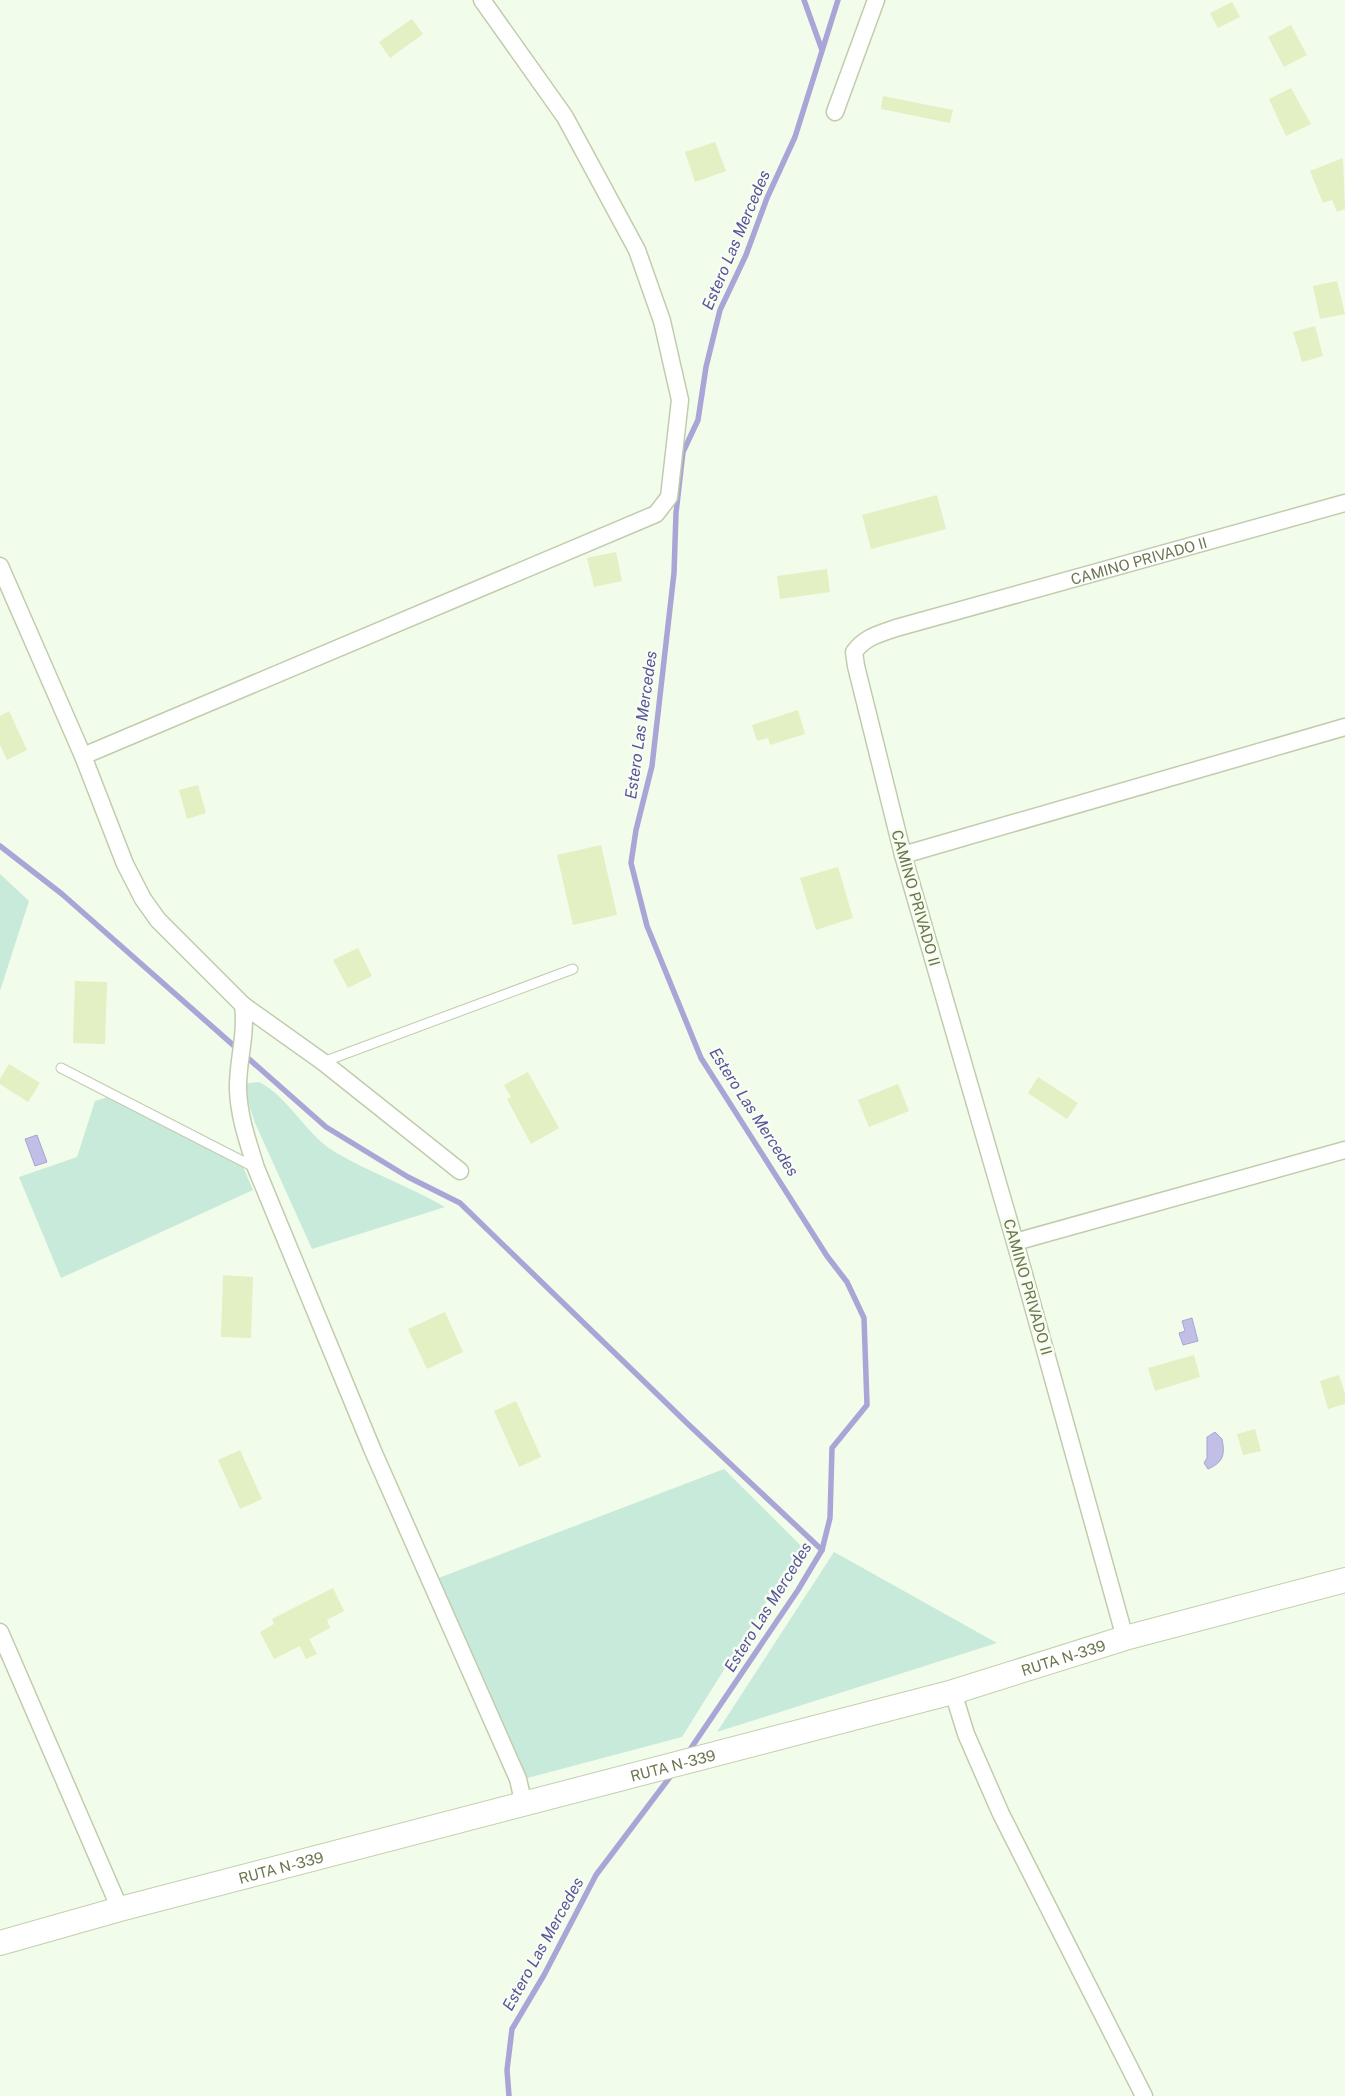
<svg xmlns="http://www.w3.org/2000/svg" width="1345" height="2096" viewBox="0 0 1345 2096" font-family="'Public Sans',sans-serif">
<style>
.green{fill:#c8eada}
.water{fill:#c1bfe6;stroke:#a9a5d7}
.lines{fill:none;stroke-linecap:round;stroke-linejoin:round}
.stream{stroke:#a9a5d7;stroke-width:5.5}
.building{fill:#e2f0c3}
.lane-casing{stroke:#c1ccad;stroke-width:11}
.street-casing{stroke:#c1ccad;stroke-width:19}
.secondary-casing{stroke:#c2cfab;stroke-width:26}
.lane{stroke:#fff;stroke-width:9}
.street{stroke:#fff;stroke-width:16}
.secondary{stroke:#fff;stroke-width:24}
.labels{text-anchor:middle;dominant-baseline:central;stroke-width:5;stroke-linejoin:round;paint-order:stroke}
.street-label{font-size:15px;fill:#6b764e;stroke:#f7fef1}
.water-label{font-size:16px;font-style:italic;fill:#58519e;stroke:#f7fef1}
</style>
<rect width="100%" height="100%" fill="#f2fcea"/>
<g class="green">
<path d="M0 874 29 901 0 991Z"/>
<path d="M259 1082C290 1098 305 1134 335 1152 370 1173 409 1186 445 1207L312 1249 255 1123 242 1084Z"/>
<path d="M121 1093 238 1155 253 1190 61 1278 19 1177 77 1157 95 1101Z"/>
<path d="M724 1469 801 1546 682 1737 520 1780 436 1579Z"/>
<path d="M834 1552 997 1643 717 1732Z"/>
</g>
<g class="water">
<path d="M37 1135 47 1162 35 1166 25 1139Z"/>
<path d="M1192 1318 1198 1341 1183 1345 1179 1333 1185 1331 1182 1321Z"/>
<path d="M1215 1432 1222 1439C1225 1454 1224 1462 1208 1469L1204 1463 1207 1458V1437Z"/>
</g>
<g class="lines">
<g class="stream">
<path d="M804 0 822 50"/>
<path d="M0 846 62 894 326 1127 408 1177 460 1203 689 1425 822 1550"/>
<path d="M687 1754 798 1590 822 1550 830 1518 832 1448 867 1405 864 1318 847 1282 827 1256 701 1058 647 926 631 863 636 830 652 766 674 573 676 513 683 452 698 420 706 367 720 310 746 255 767 198 795 137 838 0"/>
<path d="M509 2096 507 2070 512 2029 544 1975 596 1875 673 1773"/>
</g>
</g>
<g class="building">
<path d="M1232 2 1240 17 1218 28 1210 13Z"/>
<path d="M412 19 423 34 390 58 379 42Z"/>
<path d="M1291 25 1307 55 1284 67 1268 37Z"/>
<path d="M1291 88 1311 124 1286 136 1269 99Z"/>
<path d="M883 96 953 110 950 123 881 109Z"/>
<path d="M715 142 726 171 695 182 685 152Z"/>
<path d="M1343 158 1345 209 1337 212 1332 200 1323 203 1310 171Z"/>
<path d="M1337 281 1345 314 1320 319 1313 286Z"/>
<path d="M1315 326 1323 356 1302 362 1293 332Z"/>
<path d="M937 495 946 529 871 549 862 515Z"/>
<path d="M616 552 622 581 594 587 587 558Z"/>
<path d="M827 569 830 592 780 599 777 576Z"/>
<path d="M798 710 805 734 770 745 768 738 757 741 752 725Z"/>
<path d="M9 711 27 750 7 760 0 745V716Z"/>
<path d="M198 785 206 813 187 819 179 790Z"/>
<path d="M601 845 617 915 573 925 557 855Z"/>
<path d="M838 867 853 918 816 930 800 878Z"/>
<path d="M358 948 372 976 348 988 333 960Z"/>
<path d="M75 981 107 982 105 1044 73 1043Z"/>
<path d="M9 1064 40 1083 28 1102 0 1084V1079Z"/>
<path d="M528 1072 559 1128 531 1144 507 1099 511 1097 504 1085Z"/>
<path d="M1038 1077 1078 1103 1067 1119 1028 1093Z"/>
<path d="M898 1084 909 1111 869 1127 858 1100Z"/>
<path d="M223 1275 253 1277 251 1338 221 1337Z"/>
<path d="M445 1312 463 1352 427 1369 408 1329Z"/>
<path d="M1194 1355 1200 1377 1155 1391 1148 1368Z"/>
<path d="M1339 1375 1345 1394V1404L1328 1409 1320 1381Z"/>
<path d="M516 1401 541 1457 519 1467 494 1411Z"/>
<path d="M1255 1429 1261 1451 1243 1455 1237 1434Z"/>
<path d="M240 1450 262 1499 240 1509 218 1460Z"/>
<path d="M333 1588 344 1611 327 1620 330 1628 309 1639 317 1654 306 1659 300 1646 274 1659 260 1632 274 1624 272 1619Z"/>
</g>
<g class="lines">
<g class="lane-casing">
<g id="lane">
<path d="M323 1062 573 969"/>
<path d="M61 1068 256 1168"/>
</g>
</g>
<g class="street-casing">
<g id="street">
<path d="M835 112 876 0"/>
<path d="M0 566 83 756 125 864 143 899 158 920 243 1005C247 1036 237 1062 238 1090 239 1117 248 1142 256 1168L373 1451 518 1779 524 1805"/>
<path d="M83 756 656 514 669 497 680 400 662 321 637 250 565 117 482 0"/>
<path d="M903 855 1345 727"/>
<path d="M243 1005 323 1062 460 1171"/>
<path d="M1015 1242 1345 1150"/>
<path d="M0 1632 120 1909"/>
<path id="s1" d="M1125 1638 1015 1242 903 855 856 666 854 652C865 637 879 634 896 628L1345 503"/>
<path d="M953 1692 966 1734 1001 1814 1144 2096"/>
</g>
</g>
<g class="secondary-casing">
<g id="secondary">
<path id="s2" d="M0 1943 120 1909 953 1692 1125 1638 1345 1580"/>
</g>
</g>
<use href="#lane" class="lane"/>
<use href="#street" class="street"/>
<use href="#secondary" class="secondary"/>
</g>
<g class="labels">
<g class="street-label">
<text stroke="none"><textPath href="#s1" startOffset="1324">CAMINO PRIVADO II</textPath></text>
<text transform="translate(916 898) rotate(74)">CAMINO PRIVADO II</text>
<text transform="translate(1028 1287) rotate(74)">CAMINO PRIVADO II</text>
<text stroke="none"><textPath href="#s2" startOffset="1101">RUTA N-339</textPath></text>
<text stroke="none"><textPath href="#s2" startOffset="696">RUTA N-339</textPath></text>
<text stroke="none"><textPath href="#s2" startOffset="291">RUTA N-339</textPath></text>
</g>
<g class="water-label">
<text transform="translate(736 240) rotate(-67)">Estero Las Mercedes</text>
<text transform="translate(641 725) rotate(-82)">Estero Las Mercedes</text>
<text transform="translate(754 1112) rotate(57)">Estero Las Mercedes</text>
<text transform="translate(768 1607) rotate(-58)">Estero Las Mercedes</text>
<text transform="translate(543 1944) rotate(-61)">Estero Las Mercedes</text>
</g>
</g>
</svg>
